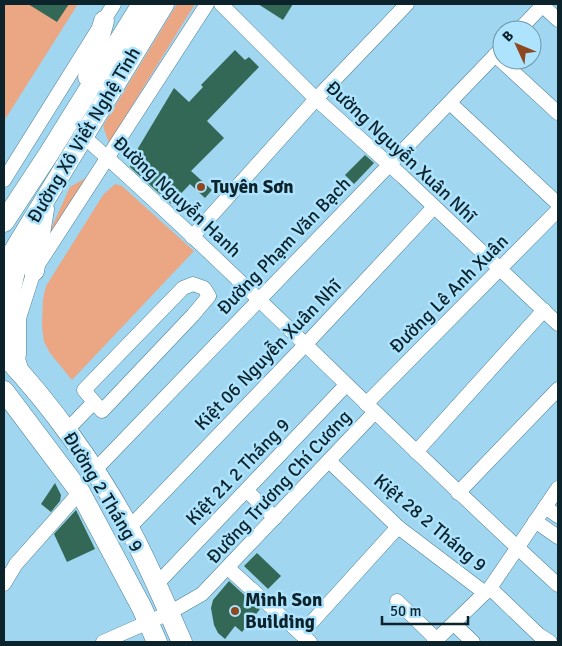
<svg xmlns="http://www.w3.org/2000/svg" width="562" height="646" viewBox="0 0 562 646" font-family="Signika,sans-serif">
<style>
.green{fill:#eba784}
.building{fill:#336856}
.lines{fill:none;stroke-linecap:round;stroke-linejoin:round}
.minor-casing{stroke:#4e8198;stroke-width:15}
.highway-casing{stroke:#4e8198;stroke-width:21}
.minor{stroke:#fff;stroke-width:14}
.highway{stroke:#fff;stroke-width:20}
.poi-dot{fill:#8e4820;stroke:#ade3fc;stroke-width:2}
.labels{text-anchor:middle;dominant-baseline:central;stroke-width:5;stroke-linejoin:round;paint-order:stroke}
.street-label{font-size:19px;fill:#0d232c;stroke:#ade3fc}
.poi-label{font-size:19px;font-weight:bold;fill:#0d232c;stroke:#ade3fc;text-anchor:start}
</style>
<rect width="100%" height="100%" fill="#a0d6ef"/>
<g class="green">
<path d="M4 4H78L4 121Z"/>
<path d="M177 4H195L109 143 103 126Z"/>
<path d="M89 176 45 242 70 187Z"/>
<path d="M115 184 122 186 194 251 72 380 50 353 44 342 42 327 43 299 46 286 103 195Z"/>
</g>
<g class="building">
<path d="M28 4H69L57 22Z"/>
<path d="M258 4H293L283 20Z"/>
<path d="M235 50 245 60 249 57 259 67 207 121 224 138 191 171 212 190 205 198 190 184 171 204 130 167 131 160 174 88 189 102 203 87 201 85Z"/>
<path d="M365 155 374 163 354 184 345 175Z"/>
<path d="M55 483 61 495 60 501 51 512 41 504Z"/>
<path d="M76 510 95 549 67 562 54 534Z"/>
<path d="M257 553 281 576 268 589 244 566Z"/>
<path d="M229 581 260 609 242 632 235 626 225 639 218 633 214 625 211 608 213 600Z"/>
</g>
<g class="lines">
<g class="minor-casing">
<g id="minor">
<path d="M221 4 316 99 403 177 558 324"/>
<path d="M542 5 558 20"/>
<path d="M519 30 544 4"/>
<path d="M495 55 558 113"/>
<path d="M450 103 558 204"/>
<path d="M83 136C246 281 397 438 558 585"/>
<path d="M4 180 114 4"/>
<path d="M192 237 316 99 407 4"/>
<path d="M19 355V318L34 271 207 4"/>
<path d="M366 404 558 210"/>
<path d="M66 431 94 402 84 390 183 288 193 284 204 288 209 296 193 315 102 411 94 402"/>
<path d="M416 452 544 310"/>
<path d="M329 461 398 527 485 593"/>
<path d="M94 471 502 48"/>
<path d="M247 491 275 518"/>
<path d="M458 493 558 389"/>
<path d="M545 507 558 516"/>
<path d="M535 521 558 537"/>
<path d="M129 528 306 344 434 207"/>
<path d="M228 568 301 634 398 527"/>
<path d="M4 584 16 564 80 492"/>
<path d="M156 585 346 385"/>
<path d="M490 588 539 635 550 642"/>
<path d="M397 601 437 640"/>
<path d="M454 624 473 642"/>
<path d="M301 634 310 642"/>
<path d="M103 642 169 613 202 594 374 413"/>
<path d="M434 642 490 588 558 488"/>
</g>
</g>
<g class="highway-casing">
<g id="highway">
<path d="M88 77 104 21"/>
<path d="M4 222 48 155 142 4"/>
<path d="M4 267 164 4"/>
<path d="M34 271 44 209"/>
<path d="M4 317 20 251"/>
<path d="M4 323 18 369"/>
<path d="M4 355C50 403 98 470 129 528 149 565 165 604 182 642"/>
<path d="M4 391 80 492 142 608 157 642"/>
</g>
</g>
<use href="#minor" class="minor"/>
<use href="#highway" class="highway"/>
</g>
<g class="poi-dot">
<circle cx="201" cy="187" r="5"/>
<circle cx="235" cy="611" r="5"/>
</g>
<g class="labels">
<g class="street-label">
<text transform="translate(84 135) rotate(-59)">Đường Xô Viết Nghệ Tĩnh</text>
<text transform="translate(401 152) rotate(43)">Đường Nguyễn Xuân Nhĩ</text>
<text transform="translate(177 197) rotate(43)">Đường Nguyễn Hanh</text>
<text transform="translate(284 246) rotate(-46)">Đường Phạm Văn Bạch</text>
<text transform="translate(449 294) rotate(-45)">Đường Lê Anh Xuân</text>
<text transform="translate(268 355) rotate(-46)">Kiệt 06 Nguyễn Xuân Nhĩ</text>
<text transform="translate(238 472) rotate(-46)">Kiệt 21 2 Tháng 9</text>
<text transform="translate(279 487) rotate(-47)">Đường Trương Chí Cương</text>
<text transform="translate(103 492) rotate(59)">Đường 2 Tháng 9</text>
<text transform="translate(430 523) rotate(40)">Kiệt 28 2 Tháng 9</text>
</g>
<g class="poi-label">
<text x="211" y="187">Tuyên Sơn</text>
<text x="245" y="600">Minh Son<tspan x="245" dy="22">Building</tspan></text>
</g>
</g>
<rect width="562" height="646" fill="none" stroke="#0d232c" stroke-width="10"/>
<g transform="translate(517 45) rotate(314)"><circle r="24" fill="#ade3fc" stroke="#6d96a9"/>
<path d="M0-4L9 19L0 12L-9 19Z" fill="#8e4820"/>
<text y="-8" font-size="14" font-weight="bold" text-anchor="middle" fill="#0d232c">B</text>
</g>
<path d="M382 616v8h86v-8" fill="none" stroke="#0d232c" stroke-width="2.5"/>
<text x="390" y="616" font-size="15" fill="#0d232c" stroke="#ade3fc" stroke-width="4" paint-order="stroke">50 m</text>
</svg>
